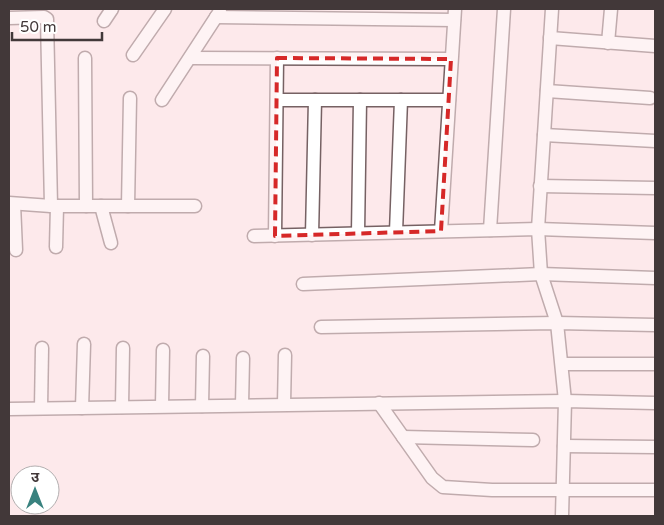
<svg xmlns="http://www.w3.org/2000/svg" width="664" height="525" viewBox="0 0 664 525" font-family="'Varela Round','Noto Sans Devanagari',sans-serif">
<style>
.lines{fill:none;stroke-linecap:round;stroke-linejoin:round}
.minor-casing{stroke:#766163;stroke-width:15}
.minor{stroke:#fff;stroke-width:12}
.marked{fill:none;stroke:#d62828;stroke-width:4;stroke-dasharray:10 6;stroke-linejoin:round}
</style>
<rect width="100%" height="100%" fill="#fde9eb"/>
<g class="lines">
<g class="minor-casing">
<g id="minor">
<path d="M552 9 538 229 541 274 557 323 565 401 562 516"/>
<path d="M216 17 454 20"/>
<path d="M9 18 44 17 47 19 51 206"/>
<path d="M104 21 112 9"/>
<path d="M550 38 655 46"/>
<path d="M608 43 611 9"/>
<path d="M133 55 165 9"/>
<path d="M85 58 86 206"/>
<path d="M190 58 451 59"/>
<path d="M547 91 650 98"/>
<path d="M162 100 220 11"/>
<path d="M277 100H449"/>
<path d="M544 135 655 141"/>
<path d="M540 186 655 188"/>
<path d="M9 203 51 206H195"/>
<path d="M14 204 16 250"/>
<path d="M101 206 111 243"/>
<path d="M128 206 130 98"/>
<path d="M490 230 504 9"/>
<path d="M441 231 455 9"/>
<path d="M396 232 401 100"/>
<path d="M358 233 360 100"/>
<path d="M312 235 315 100"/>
<path d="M254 236 538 229 655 233"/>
<path d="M275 236 277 58"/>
<path d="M56 247 57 206"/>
<path d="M303 284 541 274 655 278"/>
<path d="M321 327 557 323 655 325"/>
<path d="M562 364H655"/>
<path d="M379 403 432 478 443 487 492 490H655"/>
<path d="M284 404 285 355"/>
<path d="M242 405 243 358"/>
<path d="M162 406 163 350"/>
<path d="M202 406 203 356"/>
<path d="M122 407 123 348"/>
<path d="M41 408 42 348"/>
<path d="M82 408 84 344"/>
<path d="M9 409 565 401 655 403"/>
<path d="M403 437 533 440"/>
<path d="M564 446 655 447"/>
</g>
</g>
<use href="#minor" class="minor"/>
</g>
<path d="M0 0H664V525H0ZM277 58 451 59 441 231 275 236Z" fill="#fde9eb" fill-opacity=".55" fill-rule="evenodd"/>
<path class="marked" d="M277 58 451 59 441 231 275 236Z"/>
<rect width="664" height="525" fill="none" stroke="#423839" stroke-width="20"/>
<g transform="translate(35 490)"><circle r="24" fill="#ffffff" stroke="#b3afb0"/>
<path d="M0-4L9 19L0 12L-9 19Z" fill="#39827f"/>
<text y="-8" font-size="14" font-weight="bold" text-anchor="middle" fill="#423839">उ</text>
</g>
<path d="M12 32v8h90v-8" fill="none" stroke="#423839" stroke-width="2.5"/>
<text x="20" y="32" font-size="15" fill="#423839" stroke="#ffffff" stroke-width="4" paint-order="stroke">50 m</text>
</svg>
